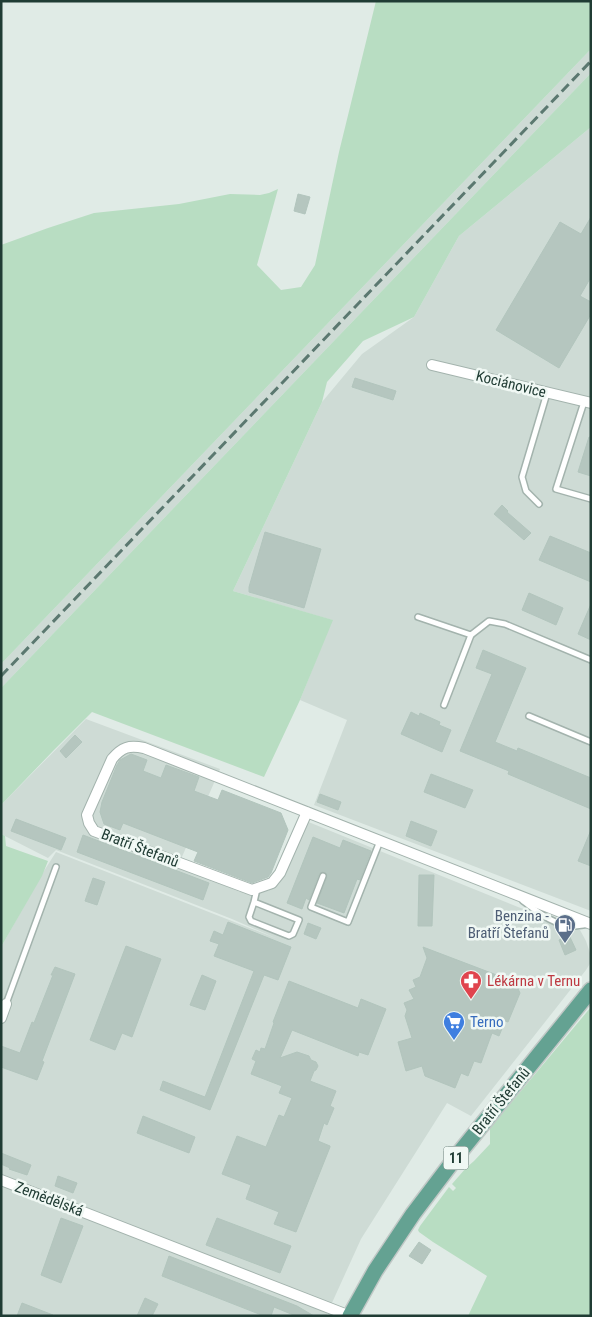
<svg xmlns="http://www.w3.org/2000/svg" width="592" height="1317" viewBox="0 0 592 1317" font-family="'Roboto Condensed',sans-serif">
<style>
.built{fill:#cedbd5}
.green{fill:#b8ddc2}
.building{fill:#b5c6bf;stroke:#b2c5bd}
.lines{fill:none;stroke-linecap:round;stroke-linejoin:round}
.lane-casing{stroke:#a3b3ad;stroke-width:8}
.street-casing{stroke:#a3b3ad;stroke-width:12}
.primary-casing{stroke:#c1c8c6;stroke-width:18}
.lane{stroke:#fff;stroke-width:5}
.street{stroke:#fff;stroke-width:10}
.primary{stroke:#64a292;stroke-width:15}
.rail{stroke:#5b7870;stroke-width:3;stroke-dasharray:10 5;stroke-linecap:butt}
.labels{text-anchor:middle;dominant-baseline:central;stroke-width:5;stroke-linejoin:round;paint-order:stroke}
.shield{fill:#f0f8f4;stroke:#5e746e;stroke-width:1}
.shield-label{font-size:14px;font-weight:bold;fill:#203c34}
.street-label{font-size:15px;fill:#203c34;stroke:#f0f8f4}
.service-label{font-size:15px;fill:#4e5e75;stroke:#f0f8f4;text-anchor:end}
.health-label{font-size:15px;fill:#be3a42;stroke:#f0f8f4;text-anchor:start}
.shop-label{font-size:15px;fill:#366cbe;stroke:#f0f8f4;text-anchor:start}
</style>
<rect width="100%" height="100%" fill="#e0ebe6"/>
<g class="built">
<path d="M591 49V73L1 688V664Z"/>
<path d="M591 127V911L314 805 347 720 300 700 332 620 233 591 322 402 362 354 414 317 459 236Z"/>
<path d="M86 719 220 769 178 866 240 892 268 891 279 884 306 821 518 907 580 930 586 941 591 956V962L586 970 471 1116 447 1103 361 1239 326 1316H1V947L44 871 56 852 278 939 232 919 56 850 48 858 1 834V805Z"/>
</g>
<g class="green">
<path d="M376 1H591V49L1 664V245L48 228 94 213 179 204 230 194 260 195 269 193 278 189 257 265 281 290 301 287 315 265 339 152Z"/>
<path d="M591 73V127L459 236 414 317 363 341 327 382 322 402 233 591 333 620 300 700 264 777 92 712 53 751 1 805V688Z"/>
<path d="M1 834 5 836 6 846 48 861 42 876 1 947Z"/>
<path d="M591 1007V1316H468L487 1276 433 1242 419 1232 418 1230 420 1226 449 1187 453 1191 456 1188 452 1184 466 1168 474 1161 490 1144V1128Z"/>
</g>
<g class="building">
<path d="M298 194 310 197 305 214 294 211Z"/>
<path d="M591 217V277L580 296 591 302V314L559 368 496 330 560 222 581 234Z"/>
<path d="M355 378 396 391 393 400 352 387Z"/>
<path d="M589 437H591V476L578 472Z"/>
<path d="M502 505 508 511 507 512 531 533 524 540 494 514Z"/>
<path d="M265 532 321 549 304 608 249 592V587Z"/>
<path d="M550 536 591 553V582L539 560Z"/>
<path d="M529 593 563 608 556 625 522 610Z"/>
<path d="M591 604V640L578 634Z"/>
<path d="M483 650 526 668 495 742 517 751 518 748 591 778V809L508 774 509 771 460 751 492 674 476 668Z"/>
<path d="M411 712 419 716 420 713 440 722 439 725 451 730 442 752 401 734Z"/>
<path d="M75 735 82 742 66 758 60 751Z"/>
<path d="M131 754 147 760 143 771 161 778 166 765 199 777 194 791 218 800 222 790 281 813 288 830 271 873 268 877 252 883 194 861 198 852 185 847 123 823 120 830 104 824 100 812 102 802 117 765 120 760Z"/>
<path d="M431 774 473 790 465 808 424 792Z"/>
<path d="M320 794 341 802 338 810 317 802Z"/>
<path d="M16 819 66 838 61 850 11 831Z"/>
<path d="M411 821 437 831 431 846 406 836Z"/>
<path d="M591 830V866L578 861Z"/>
<path d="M83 835 209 883 203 900 77 852Z"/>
<path d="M313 837 340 848 343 840 371 851 360 880 357 879 344 913 317 903 327 877V874L324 872 319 874 309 900 306 898 302 909 287 903Z"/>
<path d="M419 875H434L432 926H418Z"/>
<path d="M93 878 105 882 97 905 85 901Z"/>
<path d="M228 922 291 947 278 980 264 975 210 1110 160 1090 163 1081 205 1097 254 971 214 956 219 944 210 941 214 931 223 935Z"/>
<path d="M308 923 321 928 316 939 304 934Z"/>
<path d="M569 935 576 950 565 955 559 940Z"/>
<path d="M126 946 161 959 132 1037 122 1033 115 1050 90 1040Z"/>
<path d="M423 947 515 982 520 993 508 1022 505 1021 499 1036 492 1033 481 1063 474 1061 468 1076 461 1073 455 1088 425 1076 422 1066 406 1071 398 1042 412 1038 405 1016 407 1010 404 1003 414 999 409 990 416 987 413 980 420 977 427 958Z"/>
<path d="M55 967 75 974 42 1061 44 1062 37 1080 1 1067V1046L20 1053 32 1022 34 1023 53 975H51Z"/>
<path d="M202 975 216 981 205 1010 190 1005Z"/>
<path d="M289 981 358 1008 361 999 386 1009 368 1055 359 1052 358 1056 292 1030 280 1058 297 1052 309 1056 311 1060 316 1062 318 1066 316 1070 314 1071 310 1081 336 1091 330 1106 334 1108 327 1125 324 1123 318 1141 330 1146V1147L296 1232 274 1224 279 1212 246 1199 251 1185 222 1174 237 1136 266 1147 279 1115 284 1117 292 1098 279 1093 282 1086 251 1074 256 1061 252 1059 256 1050 260 1052 261 1048 265 1049 274 1023 273 1022Z"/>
<path d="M143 1116 195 1137 189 1153 137 1133Z"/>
<path d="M1 1153 31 1165 27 1175 9 1169 10 1168 1 1164Z"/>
<path d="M58 1176 77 1183 73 1193 55 1186Z"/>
<path d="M61 1218 83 1226 61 1283 41 1275Z"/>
<path d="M217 1218 291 1246 280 1273 206 1245Z"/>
<path d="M419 1242 431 1250 422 1264 409 1256Z"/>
<path d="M169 1256 297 1306 314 1316H296L274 1307 271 1316H264L162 1276Z"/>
<path d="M145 1298 158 1304 152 1316H137Z"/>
<path d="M22 1303 53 1315V1316H17Z"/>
</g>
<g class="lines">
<g class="lane-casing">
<g id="lane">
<path d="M584 402 556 489 591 499"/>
<path d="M539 504 526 491 522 477 547 393"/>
<path d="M418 617 471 635 489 621 505 624 591 660"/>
<path d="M444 705 471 635"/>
<path d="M529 716 591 742"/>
<path d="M323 876 311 907 348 922 380 841"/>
<path d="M523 901C537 911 553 925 572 926 577 926 583 925 588 924"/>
<path d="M254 902 299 920 293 934 289 936 251 921 249 917 254 902 257 889"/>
<path d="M6 1004 56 867"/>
</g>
</g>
<g class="street-casing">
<g id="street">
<path d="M432 365 591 403"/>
<path d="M307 812 280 873 272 883 252 890 94 831 89 823 87 815 112 759C122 747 129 745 144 748 293 806 442 865 591 924"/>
<path d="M1 1018 6 1004"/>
<path d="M1 1180 350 1316"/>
</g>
</g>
<g class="primary-casing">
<path id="primary" d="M350 1316 375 1271 413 1214 460 1152 591 990"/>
</g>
<use href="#lane" class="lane"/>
<use href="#street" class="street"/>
<use href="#primary" class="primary"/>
<path class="rail" d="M1 676 591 61"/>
</g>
<defs>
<g id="fuel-pin" transform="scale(1.125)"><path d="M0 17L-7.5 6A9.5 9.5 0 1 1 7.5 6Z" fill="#5c6f8a" stroke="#f0f8f4"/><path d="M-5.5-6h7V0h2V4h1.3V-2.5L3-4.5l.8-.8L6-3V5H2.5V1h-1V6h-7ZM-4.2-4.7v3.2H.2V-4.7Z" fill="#fff"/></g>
<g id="pharmacy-pin" transform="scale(1.125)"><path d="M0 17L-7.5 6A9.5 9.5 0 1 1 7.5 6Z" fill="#e0444e" stroke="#f0f8f4"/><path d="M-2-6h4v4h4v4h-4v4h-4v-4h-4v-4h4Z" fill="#fff"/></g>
<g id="supermarket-pin" transform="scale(1.125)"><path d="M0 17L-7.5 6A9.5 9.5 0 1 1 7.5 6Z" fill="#3f7fe0" stroke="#f0f8f4"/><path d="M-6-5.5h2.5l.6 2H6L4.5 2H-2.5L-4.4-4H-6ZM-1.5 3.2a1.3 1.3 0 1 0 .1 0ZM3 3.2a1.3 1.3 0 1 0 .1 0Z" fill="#fff"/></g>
</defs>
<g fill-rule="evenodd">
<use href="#fuel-pin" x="565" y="925"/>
<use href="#pharmacy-pin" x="471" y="981"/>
<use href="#supermarket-pin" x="454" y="1022"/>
</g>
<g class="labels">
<rect class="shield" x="443.5" y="1146.5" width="25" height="23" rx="4"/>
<g class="shield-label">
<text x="456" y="1158">11</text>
</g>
<g class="street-label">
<text transform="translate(511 384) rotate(14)">Kociánovice</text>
<text transform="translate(140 848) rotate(21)">Bratří Štefanů</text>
<text transform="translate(501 1101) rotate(-51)">Bratří Štefanů</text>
<text transform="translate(49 1199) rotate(21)">Zemědělská</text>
</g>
<g class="service-label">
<text x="549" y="916">Benzina -<tspan x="549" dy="17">Bratří Štefanů</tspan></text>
</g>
<g class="health-label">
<text x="487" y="981">Lékárna v Ternu</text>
</g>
<g class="shop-label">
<text x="470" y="1022">Terno</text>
</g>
</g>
<rect width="592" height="1317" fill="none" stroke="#203c34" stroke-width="5"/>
</svg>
